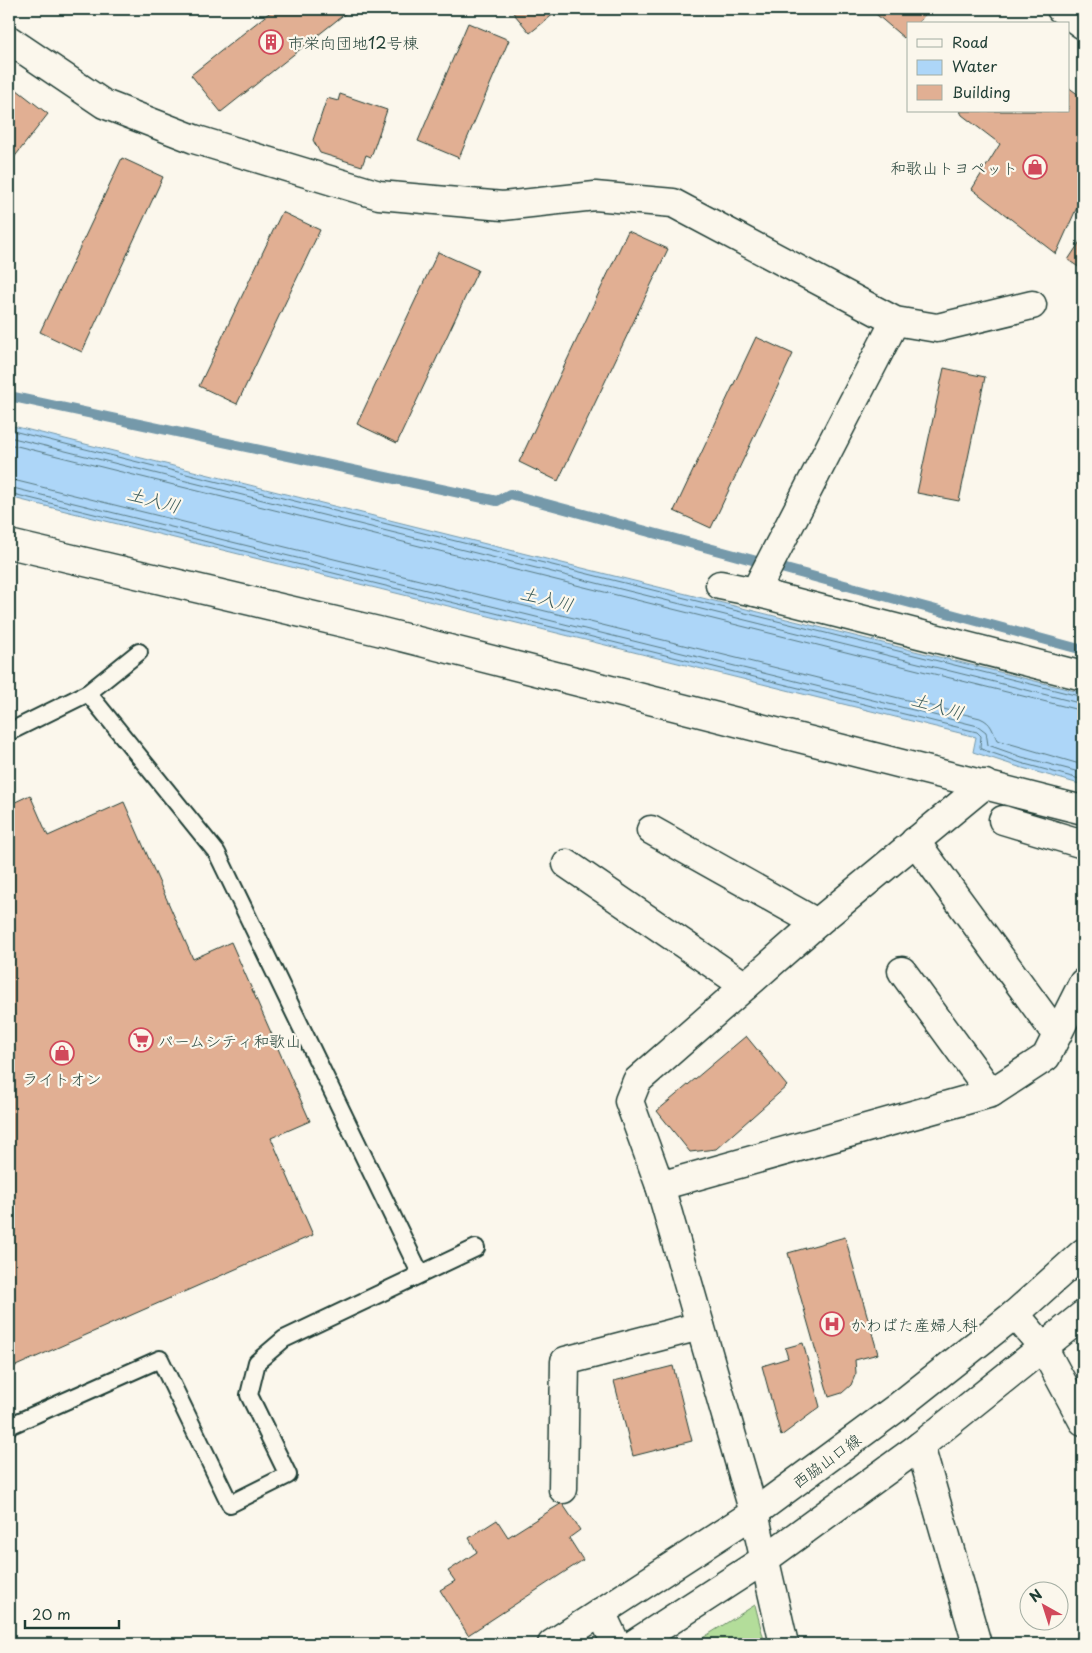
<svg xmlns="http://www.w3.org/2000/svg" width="1092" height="1653" viewBox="0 0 1092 1653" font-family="'Playpen Sans','Klee One',sans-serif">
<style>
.green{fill:#b3dd9a;stroke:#698d67}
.water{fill:#add6f8;stroke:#7499aa}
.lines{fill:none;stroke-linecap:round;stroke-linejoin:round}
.shore{stroke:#587a82;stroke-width:1}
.stream{stroke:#7499aa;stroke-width:10}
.building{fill:#e1af93;stroke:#1f3d34}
.lane-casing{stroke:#1f3d34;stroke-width:20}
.street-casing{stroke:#1f3d34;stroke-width:31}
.secondary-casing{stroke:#1f3d34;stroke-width:31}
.lane{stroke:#fbf7ec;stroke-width:16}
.street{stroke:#fbf7ec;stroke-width:28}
.secondary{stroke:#fbf7ec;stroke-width:28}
.labels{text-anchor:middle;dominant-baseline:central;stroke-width:4.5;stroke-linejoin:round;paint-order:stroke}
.poi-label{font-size:16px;fill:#1f3d34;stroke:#fbf7ec;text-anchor:start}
.street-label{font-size:16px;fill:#1f3d34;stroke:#fbf7ec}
.water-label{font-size:18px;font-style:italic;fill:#3b5c5b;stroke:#fbf7ec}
</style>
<rect width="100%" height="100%" fill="#fbf7ec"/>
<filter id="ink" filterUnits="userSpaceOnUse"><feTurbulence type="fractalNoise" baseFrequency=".02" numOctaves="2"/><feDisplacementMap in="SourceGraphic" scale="10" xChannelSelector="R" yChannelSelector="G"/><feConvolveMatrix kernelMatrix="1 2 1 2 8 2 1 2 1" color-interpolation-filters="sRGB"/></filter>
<g filter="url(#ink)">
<path class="green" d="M755 1605 765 1644H693Z"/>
<path class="water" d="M9 425 1083 693V785L1019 767 973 752 976 737 9 497Z"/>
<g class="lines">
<g class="shore">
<path d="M9 430 1083 697"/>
<path d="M9 437 1083 704"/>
<path d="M9 444 1083 711"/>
<path d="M9 479 980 718C992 723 992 730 997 740L1083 765"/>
<path d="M9 487 978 726 986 732 988 745 1022 757 1083 773"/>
<path d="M9 493 977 732 981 736 980 747 981 749 1021 763 1083 780"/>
</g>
<path class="stream" d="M9 396 497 501 510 494 1083 650"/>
</g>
<g class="building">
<path d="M274 9H351L221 112 191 75Z"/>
<path d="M510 9H560L530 33Z"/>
<path d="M870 9H930L917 24H908V33L904 38Z"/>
<path d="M468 23 509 40 459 158 418 141Z"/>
<path d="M12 86 48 114 9 164V90Z"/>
<path d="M1068 87 1083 98V194L1056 254 972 189 1000 144 962 115 960 111H1068Z"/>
<path d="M340 94 387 110 371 157 366 155 362 166 320 153 313 140 327 98 338 101Z"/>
<path d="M122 158 163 177 82 352 40 332Z"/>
<path d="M282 212 320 230 237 404 199 386Z"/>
<path d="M628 231 668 249 558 481 519 462Z"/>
<path d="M1083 237V270L1068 260Z"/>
<path d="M438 252 478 270 397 443 357 424Z"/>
<path d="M756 337 793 354 711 528 674 511Z"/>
<path d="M944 368 985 377 959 501 917 493Z"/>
<path d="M30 795 48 836 124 802 193 959 231 942 310 1121 271 1138 313 1235 9 1369V805Z"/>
<path d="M746 1036 787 1086 716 1149 690 1152 657 1111Z"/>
<path d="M845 1237 878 1354 855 1360 856 1373 851 1385 842 1393 829 1397 788 1253Z"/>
<path d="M803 1343 820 1407 781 1436 762 1366 788 1358 785 1348Z"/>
<path d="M673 1366 692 1441 633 1456 614 1381Z"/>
<path d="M562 1503 580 1530 569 1538 583 1560 468 1635 440 1590 455 1581 448 1571 477 1552 469 1538 497 1520 508 1537Z"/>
</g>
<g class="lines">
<g class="lane-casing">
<g id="lane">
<path d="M88 693 217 853 420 1273"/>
<path d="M9 732 88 693 139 652"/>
<path d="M9 1426 160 1359 230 1504 288 1475 249 1395 257 1362 284 1339 476 1248"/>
</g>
</g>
<g class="street-casing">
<g id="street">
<path d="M9 40 104 104 194 139 379 195 503 206 595 196 673 203 895 321 937 328 1032 305"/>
<path d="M9 544 378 631 1083 810"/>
<path d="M720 585 755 592 1083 676"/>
<path d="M755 592 895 321"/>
<path d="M1003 820 1083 844"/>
<path d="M651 830 817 923"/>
<path d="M915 841 1057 1035"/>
<path d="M567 864 745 986"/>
<path d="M902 971 991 1093"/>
<path d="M660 1186 991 1093 1046 1057 1083 983"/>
<path d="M1015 1314 1043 1347 1083 1421"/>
<path d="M920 1446 977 1644"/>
<path d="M563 1489 565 1361 700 1326"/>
<path d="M601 1612 616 1644"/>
<path d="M784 1644 754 1513 660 1186 629 1101 637 1081 817 923 985 784"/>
</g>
</g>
<g class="secondary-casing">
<g id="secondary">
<path d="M1061 9 1083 25"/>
<path d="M552 1644 754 1513 899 1406 1015 1314 1083 1253"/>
<path d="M634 1644 765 1559 920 1446 1083 1315"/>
</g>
</g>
<use href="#lane" class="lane"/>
<use href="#street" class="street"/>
<use href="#secondary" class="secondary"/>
</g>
</g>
<defs>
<g id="building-ring" transform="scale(1.25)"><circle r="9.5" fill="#fbf7ec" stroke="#d1495b" stroke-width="1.5"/><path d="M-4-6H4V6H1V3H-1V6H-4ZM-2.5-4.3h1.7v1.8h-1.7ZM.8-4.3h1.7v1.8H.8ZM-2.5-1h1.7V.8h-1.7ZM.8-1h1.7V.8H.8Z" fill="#d1495b"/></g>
<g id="shop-ring" transform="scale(1.25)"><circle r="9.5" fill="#fbf7ec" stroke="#d1495b" stroke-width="1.5"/><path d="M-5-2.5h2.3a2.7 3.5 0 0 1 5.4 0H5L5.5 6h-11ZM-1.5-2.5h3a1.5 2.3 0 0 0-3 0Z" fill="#d1495b"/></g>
<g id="supermarket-ring" transform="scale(1.25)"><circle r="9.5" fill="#fbf7ec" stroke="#d1495b" stroke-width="1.5"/><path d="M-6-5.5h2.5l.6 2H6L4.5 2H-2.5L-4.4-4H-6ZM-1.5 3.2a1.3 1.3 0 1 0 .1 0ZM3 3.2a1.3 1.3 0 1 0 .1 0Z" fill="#d1495b"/></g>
<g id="hospital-ring" transform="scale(1.25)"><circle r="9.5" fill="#fbf7ec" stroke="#d1495b" stroke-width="1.5"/><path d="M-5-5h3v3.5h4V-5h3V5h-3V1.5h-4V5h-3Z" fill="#d1495b"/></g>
</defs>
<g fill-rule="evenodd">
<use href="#building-ring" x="271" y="42"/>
<use href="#shop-ring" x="1035" y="167"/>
<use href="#supermarket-ring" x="141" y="1040"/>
<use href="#shop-ring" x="62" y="1053"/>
<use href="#hospital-ring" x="832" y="1324"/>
</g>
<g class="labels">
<g class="poi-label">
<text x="288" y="42">市栄向団地12号棟</text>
<text x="1018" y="167" text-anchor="end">和歌山トヨペット</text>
<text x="158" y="1040">パームシティ和歌山</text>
<text x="62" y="1078" text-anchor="middle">ライトオン</text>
<text x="850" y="1324">かわばた産婦人科</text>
</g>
<g class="street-label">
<text transform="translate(826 1460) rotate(-36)">西脇山口線</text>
</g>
<g class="water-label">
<text transform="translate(154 499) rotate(15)">土入川</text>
<text transform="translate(547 598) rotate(14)">土入川</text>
<text transform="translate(938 705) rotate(16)">土入川</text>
</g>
</g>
<rect width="1092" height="1653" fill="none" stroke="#fbf7ec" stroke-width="30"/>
<rect x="15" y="15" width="1062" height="1623" fill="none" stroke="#1f3d34" stroke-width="2" filter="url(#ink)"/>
<rect x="907" y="22" width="162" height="90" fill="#fbf7ec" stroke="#a3ada2"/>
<rect x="917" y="39" width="25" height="8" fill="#fbf7ec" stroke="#a3ada2"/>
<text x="952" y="48" font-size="15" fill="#1f3d34">Road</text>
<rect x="917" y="60" width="25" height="15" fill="#add6f8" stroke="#a3ada2"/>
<text x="952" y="72" font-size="15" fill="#1f3d34">Water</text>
<rect x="917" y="85" width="25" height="15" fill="#e1af93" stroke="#a3ada2"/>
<text x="952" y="98" font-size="15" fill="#1f3d34">Building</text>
<g transform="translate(1044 1606) rotate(321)"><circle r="24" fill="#fbf7ec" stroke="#a3ada2"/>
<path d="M0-4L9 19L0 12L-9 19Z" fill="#d1495b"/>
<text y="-8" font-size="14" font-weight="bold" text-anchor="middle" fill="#1f3d34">N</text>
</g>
<path d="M25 1620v8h94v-8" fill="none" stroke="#1f3d34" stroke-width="2.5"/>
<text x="32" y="1620" font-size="15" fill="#1f3d34" stroke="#fbf7ec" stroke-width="4" paint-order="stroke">20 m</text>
</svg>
